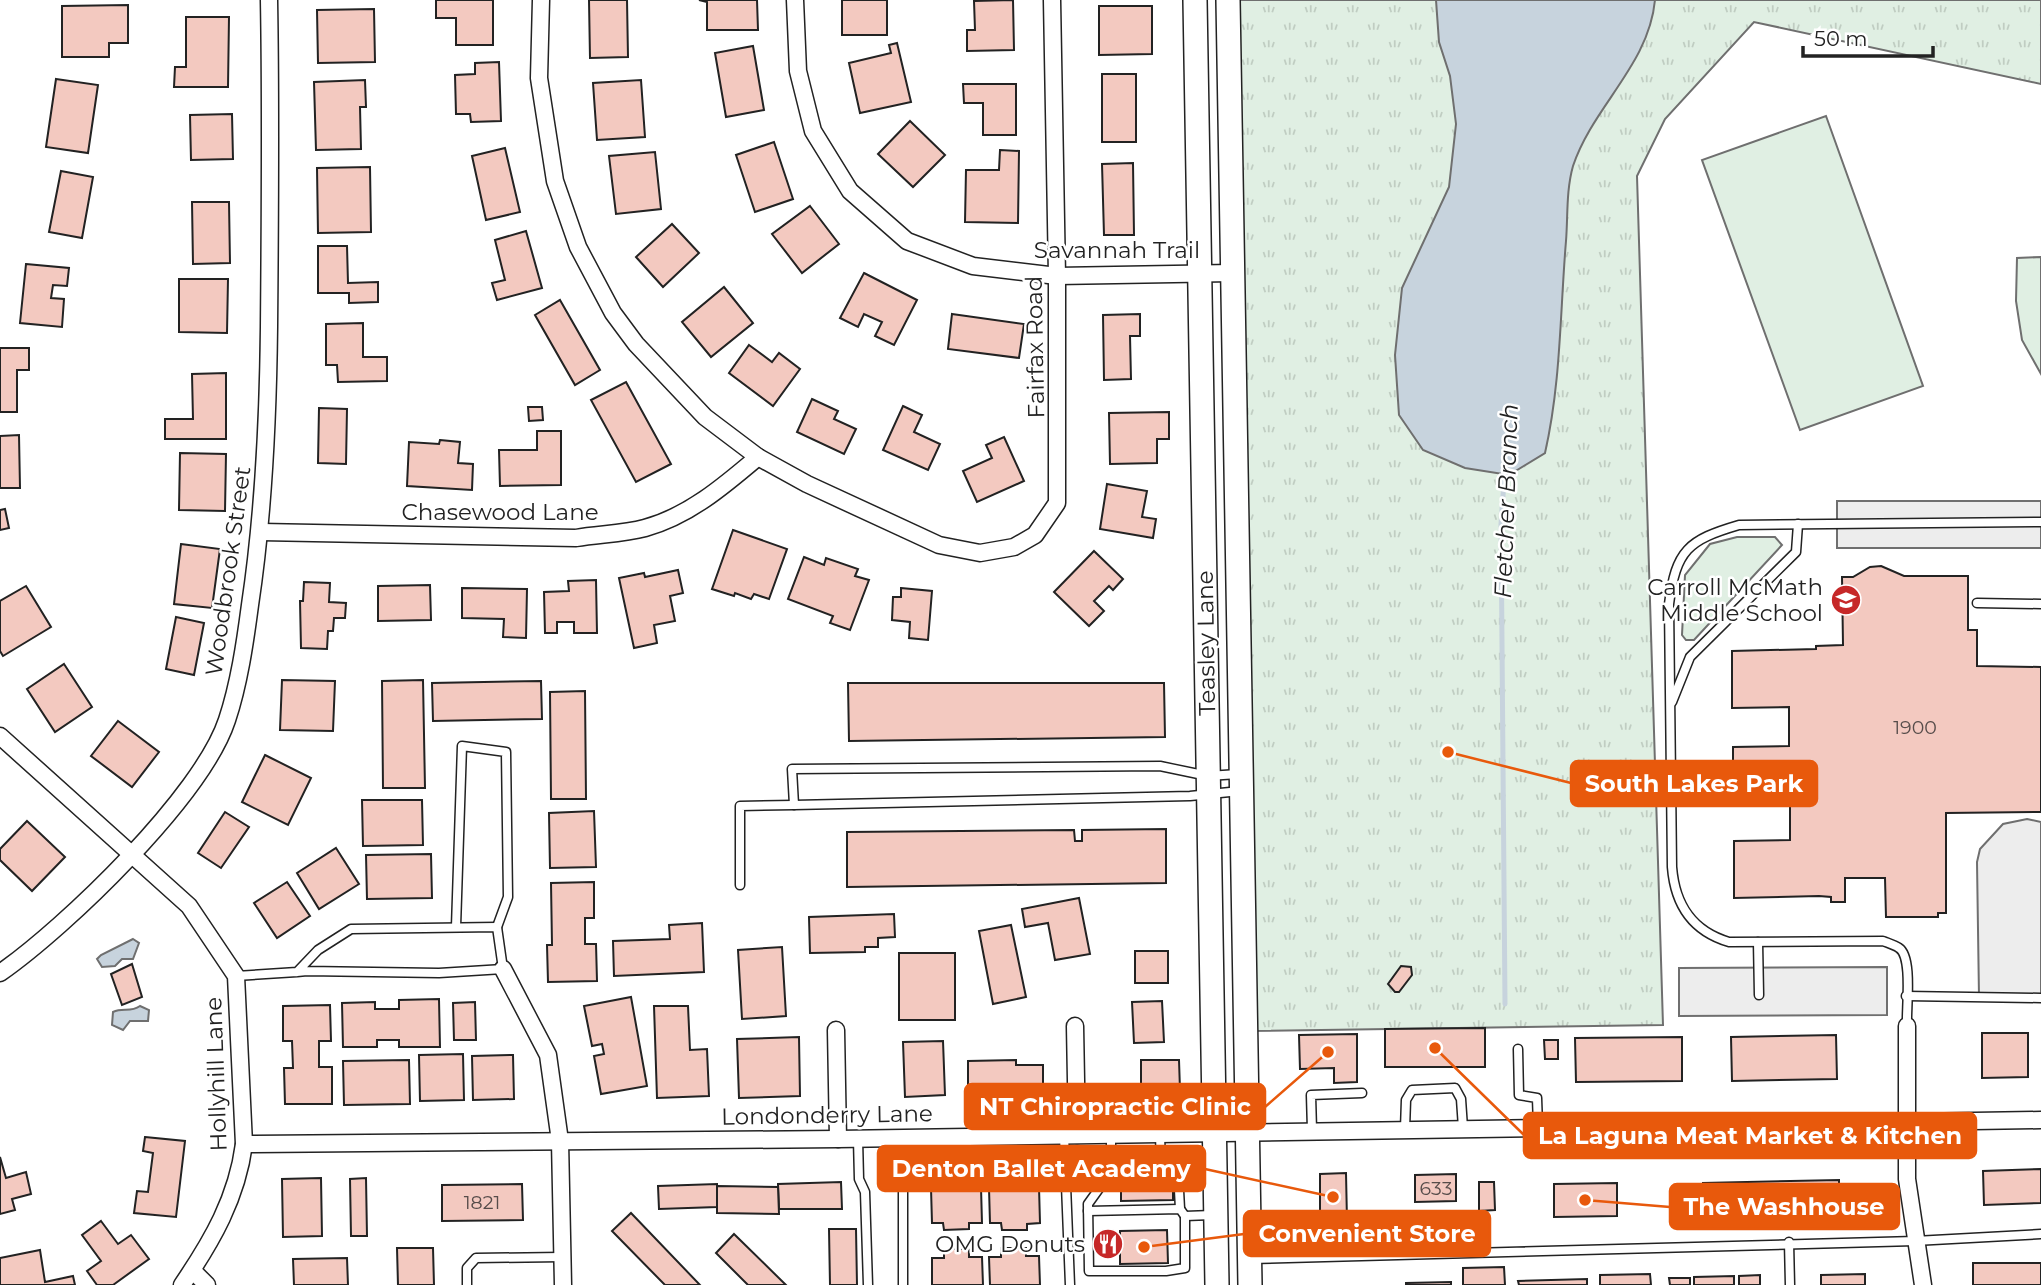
<svg xmlns="http://www.w3.org/2000/svg" width="2041" height="1285" viewBox="0 0 2041 1285" font-family="Montserrat,sans-serif">
<style>
.grass{fill:#e0efe3;stroke:#6f6f6f;stroke-width:2}
.park{fill:url(#park-tufts);stroke:#6f6f6f;stroke-width:2}
.parking{fill:#ededed;stroke:#6f6f6f;stroke-width:2}
.water{fill:#c7d3dd;stroke:#6f6f6f;stroke-width:2}
.lines{fill:none;stroke-linecap:round;stroke-linejoin:round}
.stream{stroke:#c7d3dd;stroke-width:5}
.building{fill:#f3c9c0;stroke:#222;stroke-width:2}
.lane-casing{stroke:#222;stroke-width:11}
.street-casing{stroke:#222;stroke-width:19}
.secondary-casing{stroke:#222;stroke-width:26}
.lane{stroke:#fff;stroke-width:8}
.street{stroke:#fff;stroke-width:16}
.secondary{stroke:#fff;stroke-width:23}
.labels{text-anchor:middle;dominant-baseline:central;stroke-width:5;stroke-linejoin:round;paint-order:stroke}
.number-label{font-size:19px;fill:#564c4a}
.street-label{font-size:23px;fill:#222;stroke:#fff}
.poi-label{font-size:23px;fill:#222;stroke:#fff;text-anchor:end}
.water-label{font-size:24px;font-style:italic;fill:#222;stroke:#fff}
.leader{fill:none;stroke:#e8590c;stroke-width:2.5}
.callout-dot{fill:#e8590c;stroke:#fff;stroke-width:2.5}
.callout{fill:#e8590c;stroke:#e8590c;stroke-width:2.5}
.callout-label{font-size:24px;text-anchor:middle;font-weight:bold;fill:#fff}
</style>
<defs>
<pattern id="park-tufts" width="24" height="20" patternUnits="userSpaceOnUse" patternTransform="scale(1.75)"><rect width="24" height="20" fill="#e0efe3"/><path d="M3 7l-1-3M5 7V3M7 7l1-3M15 17l-1-3M17 17v-4M19 17l1-3" fill="none" stroke="#c0cdc2"/></pattern>
</defs>
<rect width="100%" height="100%" fill="#fff"/>
<g class="grass">
<path d="M1826 116 1923 386 1800 430 1702 160Z"/>
<path d="M2041 257V374L2022 340 2016 301 2017 258Z"/>
<path d="M1737 537H1775L1782 545 1694 640H1686L1682 635 1685 575 1710 544Z"/>
</g>
<path class="park" d="M1227 0H2041V84L1754 22 1665 119 1637 176 1663 1025 1247 1031Z"/>
<g class="parking">
<rect x="1837" y="501" width="204" height="47"/>
<path d="M2027 819 2041 822V998L1979 997 1977 862 1980 849 2003 824Z"/>
<path d="M1887 967V1015L1679 1016V968Z"/>
</g>
<g class="water">
<path d="M1436 0H1655C1649 65 1593 106 1573 166 1566 191 1568 216 1566 241 1560 312 1561 383 1545 453L1509 475 1465 468 1423 450 1399 415 1395 355 1402 288 1449 187 1456 124 1450 76 1439 42Z"/>
<path d="M133 939 139 943 133 959H122L115 966 102 967 97 959 101 955Z"/>
<path d="M140 1006 149 1010 148 1021H130L123 1030 112 1025 113 1012C123 1007 130 1013 140 1006Z"/>
</g>
<g class="lines">
<path class="stream" d="M1505 468 1501 524 1505 1004"/>
</g>
<g class="building">
<path d="M436 0H493V45H456V18H436Z"/>
<path d="M589 0H627L628 57 590 58Z"/>
<path d="M699 0H757L758 30H707V2Z"/>
<rect x="842" y="0" width="45" height="35"/>
<path d="M1013 0 1014 50 967 51V30H975L974 1Z"/>
<path d="M128 5V43H109V57H62V6Z"/>
<path d="M1099 6H1152V54L1099 55Z"/>
<path d="M374 9 375 62 318 63 317 10Z"/>
<path d="M186 17H229L228 87H174L175 67H186Z"/>
<path d="M897 43 911 102 860 113 849 63 891 53 889 45Z"/>
<path d="M753 46 764 110 726 117 715 53Z"/>
<path d="M499 62 501 121 471 122 470 114H456L455 75 475 74V63Z"/>
<rect x="1102" y="74" width="34" height="68"/>
<path d="M56 79 98 85 88 153 46 147Z"/>
<path d="M365 80 366 107H360L361 149 316 150 314 82Z"/>
<path d="M641 80 645 137 597 140 593 83Z"/>
<path d="M963 84H1016V135H983V103H964Z"/>
<path d="M232 114 233 159 191 160 190 115Z"/>
<path d="M910 121 945 155 913 187 878 154Z"/>
<path d="M774 142 793 199 755 212 736 155Z"/>
<path d="M505 148 520 212 486 220 472 156Z"/>
<path d="M1000 150 1019 151 1018 223 965 222 966 170H999Z"/>
<path d="M655 152 661 209 616 214 609 156Z"/>
<path d="M1133 163 1134 235H1104L1102 164Z"/>
<path d="M370 167 371 232 318 233 317 168Z"/>
<path d="M61 171 93 177 82 238 49 232Z"/>
<path d="M192 202H229L230 263 193 264Z"/>
<path d="M810 206 839 244 802 273 772 234Z"/>
<path d="M672 224 699 253 663 287 636 257Z"/>
<path d="M526 231 542 288 497 300 492 283 505 280 495 240Z"/>
<path d="M318 246H347L348 283 378 282V302L349 303V293H318Z"/>
<path d="M26 264 69 268 67 286 53 285 51 298 64 299 62 327 20 323Z"/>
<path d="M864 273 917 300 894 345 875 336 882 322 864 314 858 327 840 318Z"/>
<path d="M179 279H228L227 333 179 332Z"/>
<path d="M724 287 753 323 711 357 682 322Z"/>
<path d="M560 300 600 370 575 385 535 315Z"/>
<path d="M952 314 1024 324 1019 358 948 349Z"/>
<path d="M1140 314V336H1130L1131 379 1104 380 1103 315Z"/>
<path d="M363 323V357H387V381L338 382 337 365H326V324Z"/>
<path d="M749 345 772 362 779 353 800 369 773 406 729 373Z"/>
<path d="M0 348H29V370H17V412H0Z"/>
<path d="M226 373V439H165V419H193L192 374Z"/>
<path d="M626 382 671 464 636 482 591 400Z"/>
<path d="M812 399 838 411 834 419 856 429 844 454 797 432Z"/>
<path d="M903 406 922 415 914 432 940 444 928 470 883 450Z"/>
<path d="M528 407H542L543 420 529 421Z"/>
<path d="M319 408 347 409 346 464 318 463Z"/>
<path d="M1169 412V439H1157V463L1110 464 1109 413Z"/>
<path d="M537 431H561V485L500 486 499 450H537Z"/>
<path d="M19 435 20 488H0V436Z"/>
<path d="M1004 437 1024 481 977 502 963 471 992 458 986 445Z"/>
<path d="M440 440 460 442 458 463 473 464 472 490 407 486 409 442 439 444Z"/>
<path d="M180 453 226 454 225 511 179 510Z"/>
<path d="M1107 484 1147 491 1142 517 1156 519 1153 538 1100 529Z"/>
<path d="M5 509 9 528 0 530V510Z"/>
<path d="M733 530 787 549 769 599 754 594 751 599 735 593 734 596 712 589Z"/>
<path d="M181 544 220 549 212 608 174 604Z"/>
<path d="M1094 551 1123 579 1113 590 1109 586 1094 601 1104 611 1089 626 1054 592Z"/>
<path d="M804 557 824 565 826 558 858 569 855 576 869 580 850 630 830 623 833 616 788 599Z"/>
<path d="M1881 566 1904 576H1968V630H1977V666L2041 667V812L1946 813V913H1938V917H1886L1885 878H1845V902H1831V897L1819 896 1734 898V841L1790 840V802L1733 803V747L1789 746V707L1732 708V651L1816 649V646L1843 645 1842 577H1853L1870 567Z"/>
<path d="M678 570 683 593 670 596 675 621 654 625 657 643 634 648 619 578 644 573 645 577Z"/>
<path d="M596 580 597 633H574V622H557V633H545L544 592 569 591 568 581Z"/>
<path d="M304 582 330 583 329 602 346 603 345 618H334L333 631H328L327 649 301 648 300 601H303Z"/>
<path d="M430 585 431 620 378 621V586Z"/>
<path d="M26 586 51 627 3 656 0 651V601Z"/>
<path d="M462 588 527 589 526 638 503 637 504 619 462 618Z"/>
<path d="M901 588 932 591 928 640 909 638 910 622 892 620 893 597H901Z"/>
<path d="M176 617 204 623 194 675 166 669Z"/>
<path d="M64 664 92 707 55 732 27 689Z"/>
<path d="M282 680 335 681 333 731 280 730Z"/>
<path d="M423 680 425 788H383L382 681Z"/>
<path d="M541 681 542 719 433 721 432 683Z"/>
<path d="M848 683H1164L1165 737 849 741Z"/>
<path d="M585 691 586 799H551L550 692Z"/>
<path d="M118 721 159 752 132 787 91 756Z"/>
<path d="M265 755 311 778 288 825 242 802Z"/>
<path d="M362 800H422L423 845 363 846Z"/>
<path d="M594 811 596 867 550 868 549 813Z"/>
<path d="M225 812 249 827 221 868 198 853Z"/>
<path d="M27 821 65 857 32 891 0 860V849Z"/>
<path d="M1166 829V883L847 887V832L1074 830 1075 841H1082V830Z"/>
<path d="M336 848 359 884 319 909 297 873Z"/>
<path d="M431 854 432 898 367 899 366 855Z"/>
<path d="M287 882 310 916 277 938 254 903Z"/>
<path d="M594 882V918H585V944H596L597 981 548 982 547 945H552L551 883Z"/>
<path d="M1079 898 1090 954 1055 960 1048 923 1025 927 1022 909Z"/>
<path d="M894 914 895 937 878 938V947H865V952L810 953 809 917Z"/>
<path d="M702 923 704 972 614 976 613 941 670 939 669 925Z"/>
<path d="M1011 925 1026 997 993 1004 979 931Z"/>
<path d="M782 947 786 1016 742 1019 738 950Z"/>
<rect x="1135" y="951" width="33" height="32"/>
<rect x="899" y="953" width="56" height="67"/>
<path d="M132 964 142 997 122 1005 111 974Z"/>
<path d="M1401 966 1411 967 1412 975 1399 992H1395L1388 984Z"/>
<path d="M631 997 647 1086 601 1094 594 1056 604 1054 602 1044 592 1046 584 1006Z"/>
<path d="M439 999 440 1047H399V1040H377V1047H343L342 1003 375 1002V1009H399V1000Z"/>
<path d="M1162 1001 1164 1042 1134 1043 1132 1002Z"/>
<path d="M475 1002 476 1040H454L453 1003Z"/>
<path d="M330 1005 331 1041H319V1067H332V1104H285L284 1068H293L292 1041H283V1006Z"/>
<path d="M654 1006H688L690 1050 707 1049 709 1096 657 1098Z"/>
<path d="M1485 1028V1067H1385V1029Z"/>
<path d="M1982 1033H2028V1077L1982 1078Z"/>
<path d="M1357 1034V1082L1334 1083V1068L1300 1069 1299 1035Z"/>
<path d="M1836 1035 1837 1079 1732 1081 1731 1037Z"/>
<path d="M799 1037 800 1096 739 1098 737 1039Z"/>
<path d="M1682 1037V1081L1576 1082 1575 1038Z"/>
<path d="M1544 1040H1558V1059H1545Z"/>
<path d="M943 1041 945 1095 905 1097 903 1042Z"/>
<path d="M463 1054 464 1100 420 1101 419 1055Z"/>
<path d="M513 1055 514 1099 473 1100 472 1056Z"/>
<path d="M409 1060 410 1104 344 1105 343 1061Z"/>
<path d="M1016 1060V1065H1043V1094L968 1095V1061Z"/>
<path d="M1141 1060H1179L1180 1090 1141 1091Z"/>
<path d="M145 1137 185 1141 176 1217 134 1213 137 1191 148 1192 153 1153 143 1151Z"/>
<path d="M0 1157 6 1178 26 1172 31 1194 12 1199 15 1210 0 1214Z"/>
<path d="M2041 1169V1203L1984 1205 1983 1171Z"/>
<path d="M1346 1173 1347 1221H1320V1174Z"/>
<path d="M1456 1174V1201L1415 1202V1175Z"/>
<path d="M321 1178 322 1236 283 1237 282 1179Z"/>
<path d="M366 1178 367 1236H351L350 1179Z"/>
<path d="M943 1179H968V1187H981L982 1223H969V1229L944 1230 943 1223H932L931 1188H943Z"/>
<path d="M1026 1179V1188L1039 1187 1040 1223 1027 1224V1230H1002L1001 1223H990L989 1188H1001V1180Z"/>
<path d="M1173 1179V1200L1121 1201V1180Z"/>
<path d="M1839 1180V1209L1704 1212 1703 1183Z"/>
<path d="M841 1182 842 1209H779L778 1184Z"/>
<path d="M1479 1182H1494L1495 1210 1479 1211Z"/>
<path d="M1617 1183V1216L1554 1217V1184Z"/>
<path d="M522 1184 523 1220 442 1221V1185Z"/>
<path d="M717 1184V1207L659 1209 658 1186Z"/>
<path d="M717 1186 778 1187 779 1214 717 1213Z"/>
<path d="M631 1213 700 1285H665L612 1231Z"/>
<path d="M101 1221 118 1244 131 1235 149 1259 113 1285H97L87 1271 101 1261 82 1235Z"/>
<path d="M829 1229H856L857 1285H830Z"/>
<path d="M1167 1230 1168 1263 1120 1264V1231Z"/>
<path d="M734 1234 786 1285H748L716 1253Z"/>
<path d="M397 1248H433L434 1285H398Z"/>
<path d="M1001 1248H1026V1256H1039L1040 1285H990L989 1257H1001Z"/>
<path d="M944 1249H969V1257H982L983 1285H932V1258H944Z"/>
<path d="M40 1250 45 1282 73 1276 75 1285H0V1258Z"/>
<path d="M347 1258 348 1285H294L293 1259Z"/>
<rect x="1973" y="1263" width="68" height="22"/>
<path d="M1504 1267 1505 1285H1463V1268Z"/>
<path d="M1650 1274 1651 1285H1600V1275Z"/>
<path d="M1865 1274V1285H1821V1275Z"/>
<path d="M1760 1275V1285H1739V1276Z"/>
<path d="M1734 1276V1285H1694V1277Z"/>
<path d="M1669 1278H1690V1285H1670Z"/>
<path d="M1587 1279V1285H1519L1518 1281Z"/>
<path d="M1451 1282V1285H1406V1283Z"/>
</g>
<g class="lines">
<g class="lane-casing">
<g id="lane">
<path d="M1977 603 2041 604"/>
<path d="M1672 702 1690 657 1796 552 1798 524"/>
<path d="M1238 774 1208 776 1160 766 792 769 794 805 1190 796 1240 791"/>
<path d="M740 885V806L794 805"/>
<path d="M456 927 462 746 506 752 508 897 497 927"/>
<path d="M1758 942 1759 995"/>
<path d="M236 976 297 972 307 971 439 973 503 969 497 927 351 929 318 950 297 972"/>
<path d="M1906 996 2041 998"/>
<path d="M1907 1026C1906 1009 1913 957 1899 948 1895 945 1888 943 1883 941L1729 942C1692 931 1675 905 1672 867L1669 604C1676 550 1688 540 1739 525L2041 522"/>
<path d="M1518 1049 1519 1095 1537 1098 1538 1126"/>
<path d="M1405 1129 1406 1100 1412 1090 1455 1088 1461 1099 1463 1128"/>
<path d="M1312 1130 1311 1095 1362 1093"/>
<path d="M1111 1134V1172L1088 1204 1089 1271H1166L1185 1268V1216"/>
<path d="M1064 1135 1070 1285"/>
<path d="M858 1139 859 1179 865 1192 868 1285"/>
<path d="M1111 1172 1161 1171 1160 1133"/>
<path d="M1161 1180V1171H1178L1180 1209"/>
<path d="M1088 1211 1180 1209 1185 1216 1212 1215"/>
<path d="M1789 1242 1790 1285"/>
<path d="M1250 1259 1915 1241 2041 1234"/>
<path d="M467 1285V1268L476 1258 562 1257"/>
<path d="M903 1285V1187L913 1137"/>
</g>
</g>
<g class="street-casing">
<g id="street">
<path d="M541 0 539 78 555 181 578 247 613 313 636 344 705 417 758 457 807 484 939 545 980 553 1014 547 1035 535 1057 503V276L1052 0"/>
<path d="M795 0 798 71 813 131 850 191 907 241 973 266 1057 276 1232 273"/>
<path d="M261 532 576 538C599 534 623 534 645 528 689 516 725 485 758 457"/>
<path d="M0 736 189 906 236 976 244 1144C237 1198 212 1241 182 1285"/>
<path d="M503 969 548 1055 560 1141 563 1285"/>
<path d="M0 973C66 927 202 796 227 720 239 684 245 643 250 605 264 512 268 421 269 327 270 218 271 109 269 0"/>
<path d="M1075 1026 1077 1135"/>
<path d="M1907 1026V1179L1923 1285"/>
<path d="M836 1030 838 1139"/>
<path d="M244 1144 838 1139 2041 1120"/>
<path d="M193 1271 207 1285"/>
</g>
</g>
<g class="secondary-casing">
<g id="secondary">
<path d="M1195 0 1217 1285"/>
<path d="M1228 0 1250 1285"/>
</g>
</g>
<use href="#lane" class="lane"/>
<use href="#street" class="street"/>
<use href="#secondary" class="secondary"/>
</g>
<defs>
<g id="school-disc" transform="scale(1.575)"><circle r="9.5" fill="#c62828" stroke="#fff"/><path d="M0-5L7-2L0 1L-7-2ZM-4 1L0 2.5L4 1V4Q0 6-4 4Z" fill="#fff"/></g>
<g id="restaurant-disc" transform="scale(1.575)"><circle r="9.5" fill="#c62828" stroke="#fff"/><path d="M-5-6h1v4h1v-4h1v4h1v-4h1v5L-1.5 .5V6h-2V.5L-5-1ZM5-6V6H3V1.5H1.5Q1.5-4 5-6Z" fill="#fff"/></g>
</defs>
<g fill-rule="evenodd">
<use href="#school-disc" x="1846" y="600"/>
<use href="#restaurant-disc" x="1108" y="1244"/>
</g>
<g class="labels">
<g class="number-label">
<text x="1915" y="727">1900</text>
<text x="1436" y="1188">633</text>
<text x="482" y="1202">1821</text>
</g>
<g class="street-label">
<text x="1117" y="250">Savannah Trail</text>
<text transform="translate(1035 347) rotate(-91)">Fairfax Road</text>
<text x="500" y="512">Chasewood Lane</text>
<text transform="translate(228 571) rotate(-82)">Woodbrook Street</text>
<text transform="translate(1206 643) rotate(-91)">Teasley Lane</text>
<text transform="translate(216 1074) rotate(-92)">Hollyhill Lane</text>
<text transform="translate(827 1115) rotate(-1)">Londonderry Lane</text>
</g>
<g class="poi-label">
<text x="1823" y="587">Carroll McMath<tspan x="1823" dy="26">Middle School</tspan></text>
<text x="1085" y="1244">OMG Donuts</text>
</g>
<g class="water-label">
<text transform="translate(1506 501) rotate(-88)">Fletcher Branch</text>
</g>
</g>
<path class="leader" d="M1448 752L1571 783M1328 1052L1265 1107M1435 1048L1524 1135M1333 1197L1205 1169M1585 1200L1670 1207M1144 1247L1244 1234"/>
<g class="callout-dot">
<circle cx="1448" cy="752" r="7"/>
<circle cx="1328" cy="1052" r="7"/>
<circle cx="1435" cy="1048" r="7"/>
<circle cx="1333" cy="1197" r="7"/>
<circle cx="1585" cy="1200" r="7"/>
<circle cx="1144" cy="1247" r="7"/>
</g>
<g class="callout">
<rect x="1571" y="761" width="246" height="45" rx="7"/>
<rect x="965" y="1084" width="300" height="45" rx="7"/>
<rect x="1524" y="1113" width="452" height="45" rx="7"/>
<rect x="878" y="1146" width="327" height="45" rx="7"/>
<rect x="1670" y="1184" width="229" height="45" rx="7"/>
<rect x="1244" y="1211" width="246" height="45" rx="7"/>
</g>
<g class="callout-label">
<text x="1694" y="792">South Lakes Park</text>
<text x="1115" y="1115">NT Chiropractic Clinic</text>
<text x="1750" y="1144">La Laguna Meat Market &amp; Kitchen</text>
<text x="1041" y="1177">Denton Ballet Academy</text>
<text x="1784" y="1215">The Washhouse</text>
<text x="1367" y="1242">Convenient Store</text>
</g>
<path d="M1803 46v10h130v-10" fill="none" stroke="#222222" stroke-width="3.5"/>
<text x="1814" y="46" font-size="21" fill="#222222" stroke="#ffffff" stroke-width="5" paint-order="stroke">50 m</text>
</svg>
